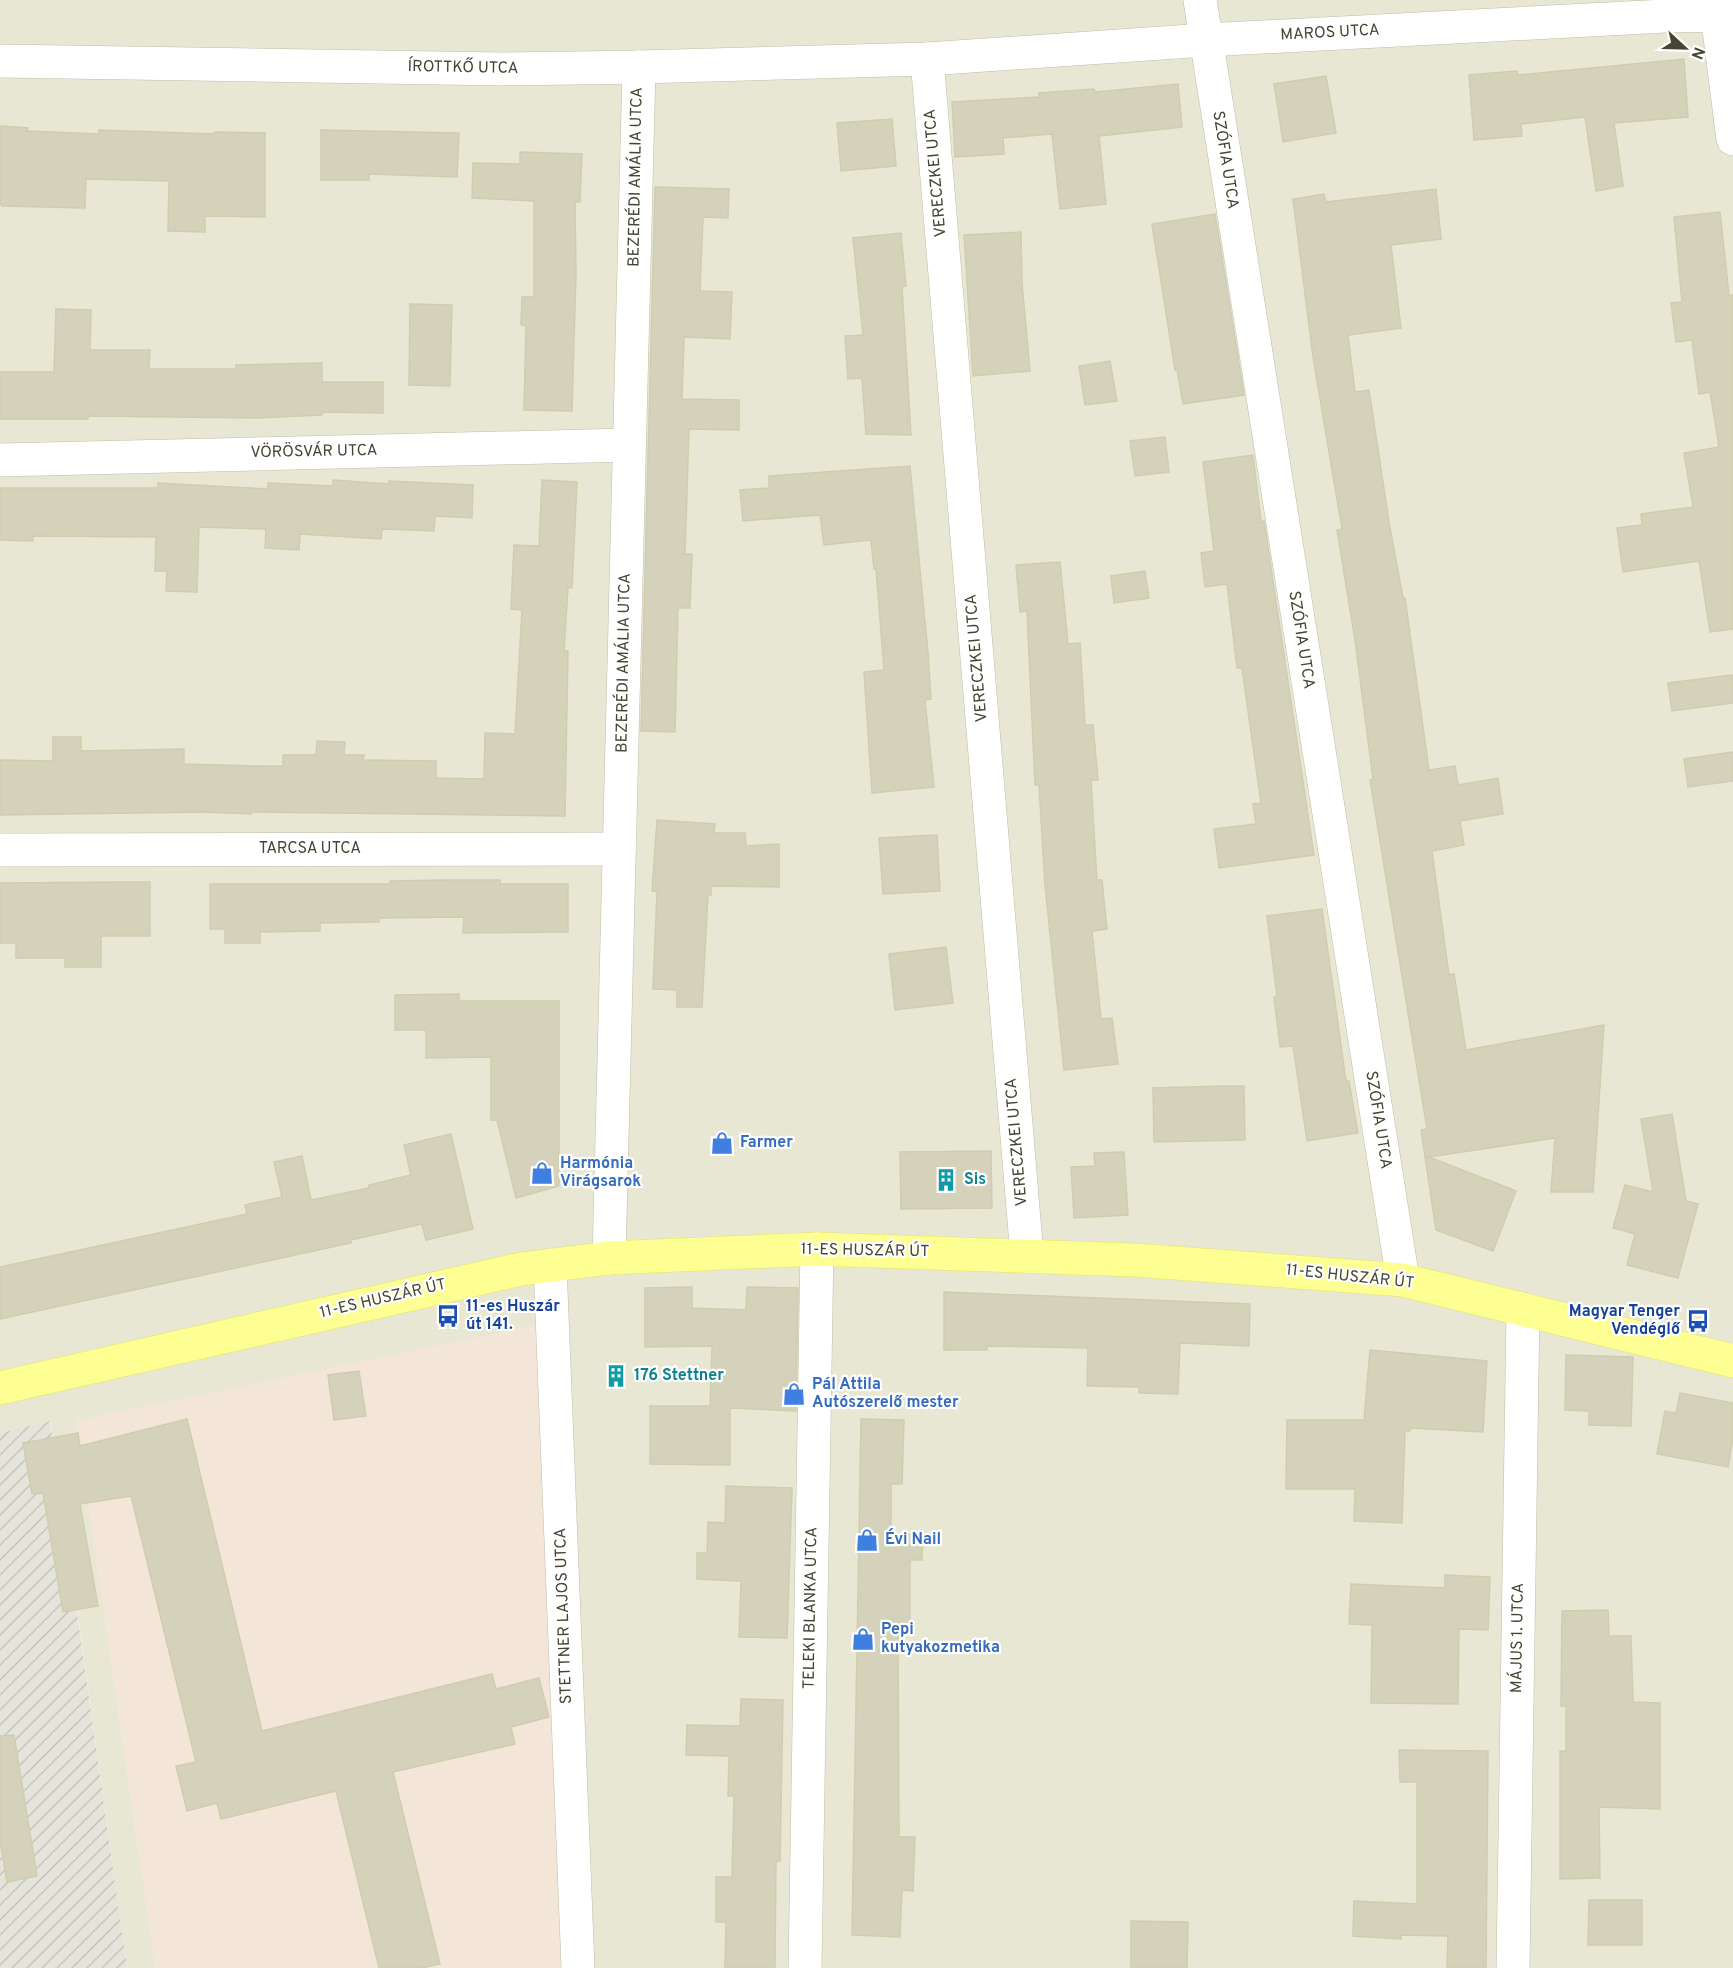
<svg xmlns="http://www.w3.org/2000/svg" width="1733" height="1968" viewBox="0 0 1733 1968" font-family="Overpass,sans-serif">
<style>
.residential{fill:#e7e7d4}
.industrial{fill:url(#industrial-furrows)}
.medical{fill:#f4e5d9}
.building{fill:#d5d2bb;stroke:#d0cdae;stroke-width:1.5}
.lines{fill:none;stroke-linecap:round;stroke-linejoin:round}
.minor-casing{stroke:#bfbea8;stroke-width:34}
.major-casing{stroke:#e5e462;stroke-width:34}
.minor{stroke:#fff;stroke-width:33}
.major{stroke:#fdff93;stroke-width:33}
.labels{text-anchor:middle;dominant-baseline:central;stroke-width:4.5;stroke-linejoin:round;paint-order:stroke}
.street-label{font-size:16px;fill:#464435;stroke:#fff}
.shop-label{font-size:16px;font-weight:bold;fill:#366cbe;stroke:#fff;text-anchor:start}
.culture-label{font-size:16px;font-weight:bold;fill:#0d838f;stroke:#fff;text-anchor:start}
.transit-label{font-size:16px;font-weight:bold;fill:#164399;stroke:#fff;text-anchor:start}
</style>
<defs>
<pattern id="industrial-furrows" width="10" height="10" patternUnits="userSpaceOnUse" patternTransform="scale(1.5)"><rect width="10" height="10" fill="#e5e4db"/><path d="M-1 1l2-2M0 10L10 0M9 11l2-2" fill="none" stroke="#c6c5bd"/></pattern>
</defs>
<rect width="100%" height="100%" fill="#f3f3e6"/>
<path class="residential" d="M0 0H1733V1968H127L51 1422 0 1433Z"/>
<path class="industrial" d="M50 1421 127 1968H0V1433Z"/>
<path class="medical" d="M560 1320 588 1968H155L76 1421Z"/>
<g class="building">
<path d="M1684 59 1688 117 1614 123 1623 186 1596 191 1585 117 1521 124 1522 136 1474 140 1469 75 1517 71 1518 75Z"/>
<path d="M1326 76 1336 133 1283 142 1274 84Z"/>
<path d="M1178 84 1182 127 1099 136 1106 204 1060 209 1052 134 1003 138 1004 154 955 157 952 102 1039 97V93L1094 89 1095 92Z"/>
<path d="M892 119 896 166 841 171 837 123Z"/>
<path d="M0 126 28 128 27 131 99 134V130L215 134V132L265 133V217L205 216V232L168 231 169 181 86 179 85 208 2 206 0 203Z"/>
<path d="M321 130 459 133 457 177 369 174V180H321Z"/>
<path d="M520 152 582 154 580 202H575L576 272 572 411 524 410 526 326 521 325 522 297H534V201L472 198 473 163 520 164Z"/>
<path d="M655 187 729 189 728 218 703 217 700 291 732 292 730 339 684 337 682 399 739 400V430L689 429 685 554H692L690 608H678L675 732 641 731Z"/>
<path d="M1436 189 1441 239 1391 245 1401 328 1348 335 1355 392 1369 390 1389 522 1403 598H1405L1429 770 1455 766 1458 785 1498 778 1503 814 1460 821 1464 845 1432 851 1449 975 1454 974 1466 1050 1604 1025 1593 1192H1551L1555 1138 1429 1157 1516 1191 1493 1251 1436 1230 1421 1130 1427 1129 1370 780 1373 779 1355 640 1337 530 1342 529 1313 357 1293 199 1324 194 1326 202Z"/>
<path d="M1720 212 1729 295H1733V629L1710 632 1699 561 1623 572 1617 528 1642 525 1641 514 1693 507 1684 453 1719 447 1710 392 1699 394 1692 340 1676 342 1671 303 1682 302 1674 217Z"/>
<path d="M1215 214 1244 395 1183 404 1177 369 1175 370 1152 224Z"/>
<path d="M1021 232 1022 283 1030 371 973 376 964 235Z"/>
<path d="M901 233 906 286 902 287 911 435 866 434 862 378 848 379 845 336 863 335 853 238Z"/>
<path d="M410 304 452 305 450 386 409 385Z"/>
<path d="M56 309 91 310 90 350H150L149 369H236V365L322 363V382H383V413L322 412V415L258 418 88 416V419H0V372H54Z"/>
<path d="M1110 361 1117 401 1085 405 1079 366Z"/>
<path d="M1165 437 1169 472 1135 476 1130 441Z"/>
<path d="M1253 455 1261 522 1264 521 1314 855 1219 868 1214 829 1256 824 1253 804 1261 803 1242 668H1237L1227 584 1205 587 1201 553 1214 551 1203 462Z"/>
<path d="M910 466 928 653 931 699 925 700 934 787 872 793 864 672 884 670 876 569H874L871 540 824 545 820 515 743 521 740 490 769 488V476Z"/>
<path d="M333 480 389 484V481L473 485 472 518 435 516 434 531 382 529 381 539 300 534 299 550 265 548 266 529 199 527 197 592 166 591 167 571H155L156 537 33 536V541L0 540V488H158V483L268 489V483L333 486Z"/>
<path d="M542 480 577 482 572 588 568 587 564 651H568L565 816 251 812V814L204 812 0 815V760L53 761V737H81V751L184 749V764L260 766H283V755H316L317 741 345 742 344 755H364L363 760 436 761V778L484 779 485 733 515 734 522 610 511 609 514 545 539 546Z"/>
<path d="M1060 562 1068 644 1080 643 1085 725H1093L1098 780H1091L1097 880H1102L1107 929 1092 931 1101 1019 1112 1018 1118 1064 1064 1070 1045 885 1039 785H1035L1027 611 1020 612 1016 565Z"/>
<path d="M1145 571 1149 598 1114 603 1111 576Z"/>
<path d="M1733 675V703L1672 711 1668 683Z"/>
<path d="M1733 752V781L1688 787 1684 759Z"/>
<path d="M657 820 715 824 714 833H745L746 846 779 844V887L711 886V895H708L702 1007H677V990L653 989 657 892 652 891Z"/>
<path d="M937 835 940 891 883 894 879 838Z"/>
<path d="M447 880H500V884H568V932L463 933 464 917 379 918V922L320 923V931L260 932V943H225V929H210V884H390V881Z"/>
<path d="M124 882H150V936H101V967H65V958H16V943H0V883Z"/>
<path d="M1322 909 1346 1081H1349L1358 1133 1307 1141 1293 1046 1280 1047 1274 997H1277L1267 916Z"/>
<path d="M946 947 953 1003 895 1010 889 954Z"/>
<path d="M459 994V1001H559V1186L516 1198 497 1120H491V1057L426 1058V1030H395V995Z"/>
<path d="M1223 1086H1244L1245 1140 1154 1142 1153 1088Z"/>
<path d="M1672 1114 1686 1201 1698 1204 1678 1278 1627 1265 1635 1234 1613 1228 1625 1185 1653 1192 1641 1119Z"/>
<path d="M451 1134 473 1229 426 1240 422 1224 351 1240V1243L0 1319V1267L247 1214 245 1205 282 1197 274 1162 302 1156 311 1200 369 1188V1185L411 1175 404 1145Z"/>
<path d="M991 1151 992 1208 901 1209 900 1152Z"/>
<path d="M1124 1152 1128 1215 1074 1218 1071 1167 1095 1166 1094 1153Z"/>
<path d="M692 1287V1308L746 1310 747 1287 798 1288 796 1411 730 1408V1465L650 1464V1406H710L712 1346 645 1347V1288Z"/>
<path d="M944 1292 1250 1304 1249 1346 1180 1343 1178 1394 1139 1393V1387L1087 1386 1088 1348 987 1346V1350H944Z"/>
<path d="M1370 1350 1487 1361 1483 1432 1411 1428 1410 1431H1405L1402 1523 1354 1521 1355 1489H1286L1287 1420H1364Z"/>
<path d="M1566 1355 1633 1357 1631 1426 1589 1425V1411L1565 1410Z"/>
<path d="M359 1371 366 1416 334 1420 328 1375Z"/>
<path d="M1680 1393 1733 1403V1438L1728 1467 1657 1454 1665 1411 1676 1413Z"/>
<path d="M187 1419 262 1731 492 1674 496 1689 539 1678 549 1717 511 1727 515 1744 393 1772 440 1964 422 1968H379L336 1791 221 1819 217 1803 187 1811 176 1766 196 1762 131 1496 80 1504 98 1606 63 1612 43 1493 32 1494 23 1443 78 1433 80 1446Z"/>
<path d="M861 1419 904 1420 902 1484H891V1534H923L922 1560H910V1623H898L899 1837H915L913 1891 902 1890 900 1937 852 1935Z"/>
<path d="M726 1486 792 1488 787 1638 739 1637 741 1581 697 1579V1553H707L708 1522 725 1523Z"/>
<path d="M1445 1575 1490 1577 1488 1630 1459 1629 1458 1704 1371 1703 1372 1625 1349 1624 1351 1584 1445 1588Z"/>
<path d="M1608 1610 1609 1636H1631L1633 1702 1660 1703V1809L1599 1807 1600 1878 1560 1879V1751H1566V1706H1561L1562 1611Z"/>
<path d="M741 1699 783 1700 780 1861H776L775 1968H725L726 1922H716V1877H732L734 1796H728L729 1756 686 1755 687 1725 740 1726Z"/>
<path d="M14 1735 37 1876 7 1882 0 1840V1736Z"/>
<path d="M1399 1750 1488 1751 1486 1968H1447L1448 1936 1401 1935V1939L1353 1936 1354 1901 1417 1904V1782H1400Z"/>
<path d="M1589 1900H1642V1945H1588Z"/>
<path d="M1131 1921 1188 1922 1187 1968H1131Z"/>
</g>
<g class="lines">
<g class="minor-casing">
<g id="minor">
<path d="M1200 0 1403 1280"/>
<path d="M1717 14 1733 139"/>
<path d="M927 59 1027 1256"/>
<path d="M0 61 500 69 639 67 927 59 1206 40 1665 16 1733 15"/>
<path d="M0 460 629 445"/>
<path d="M0 850 619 849"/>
<path d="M609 1258 639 67"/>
<path d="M550 1265 578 1968"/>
<path d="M805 1968 817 1249"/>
<path d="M1513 1968 1523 1309"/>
</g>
</g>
<g class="major-casing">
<path id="major" d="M0 1388 521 1269 609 1258 817 1249 1135 1260 1257 1269 1403 1280 1733 1361"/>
</g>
<use href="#minor" class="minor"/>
<use href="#major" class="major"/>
</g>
<defs>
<g id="shop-bare" transform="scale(1.8)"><path d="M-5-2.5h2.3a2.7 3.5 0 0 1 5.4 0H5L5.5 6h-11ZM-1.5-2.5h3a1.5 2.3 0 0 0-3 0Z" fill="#3f7fe0" stroke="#fff" stroke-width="2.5" paint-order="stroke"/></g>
<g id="building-bare" transform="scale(1.8)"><path d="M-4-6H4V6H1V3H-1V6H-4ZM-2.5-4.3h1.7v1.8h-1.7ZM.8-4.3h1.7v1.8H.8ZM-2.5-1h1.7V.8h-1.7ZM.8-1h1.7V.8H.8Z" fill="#0f9aa8" stroke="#fff" stroke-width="2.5" paint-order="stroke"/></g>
<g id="bus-bare" transform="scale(1.8)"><path d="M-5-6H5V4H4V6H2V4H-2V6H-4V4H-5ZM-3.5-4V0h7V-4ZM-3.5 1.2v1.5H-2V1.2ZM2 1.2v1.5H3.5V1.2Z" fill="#1a4fb4" stroke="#fff" stroke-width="2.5" paint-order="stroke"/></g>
</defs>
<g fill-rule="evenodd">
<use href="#shop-bare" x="722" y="1143"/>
<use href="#shop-bare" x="542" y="1173"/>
<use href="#building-bare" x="946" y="1180"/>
<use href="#bus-bare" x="448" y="1316"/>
<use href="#bus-bare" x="1698" y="1321"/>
<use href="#building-bare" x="616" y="1376"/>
<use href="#shop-bare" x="794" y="1394"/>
<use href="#shop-bare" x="867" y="1540"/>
<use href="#shop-bare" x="863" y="1639"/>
</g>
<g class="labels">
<g class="street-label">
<text transform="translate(1330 33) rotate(-3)">MAROS UTCA</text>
<text transform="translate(463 68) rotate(1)">ÍROTTKŐ UTCA</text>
<text transform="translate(1225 160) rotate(81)">SZÓFIA UTCA</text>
<text transform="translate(936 173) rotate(-95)">VERECZKEI UTCA</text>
<text transform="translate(636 177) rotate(-89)">BEZERÉDI AMÁLIA UTCA</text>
<text transform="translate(314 452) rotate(-1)">VÖRÖSVÁR UTCA</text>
<text transform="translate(1301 640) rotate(81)">SZÓFIA UTCA</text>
<text transform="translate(977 658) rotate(-95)">VERECZKEI UTCA</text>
<text transform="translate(624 663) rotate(-89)">BEZERÉDI AMÁLIA UTCA</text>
<text x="310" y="849">TARCSA UTCA</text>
<text transform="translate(1378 1120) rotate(81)">SZÓFIA UTCA</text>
<text transform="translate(1017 1142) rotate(-95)">VERECZKEI UTCA</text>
<text transform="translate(865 1251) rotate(1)">11-ES HUSZÁR ÚT</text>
<text transform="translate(1350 1277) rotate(6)">11-ES HUSZÁR ÚT</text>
<text transform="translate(383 1299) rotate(-13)">11-ES HUSZÁR ÚT</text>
<text transform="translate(811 1608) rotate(-89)">TELEKI BLANKA UTCA</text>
<text transform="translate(564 1616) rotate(-92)">STETTNER LAJOS UTCA</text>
<text transform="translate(1518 1638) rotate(-89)">MÁJUS 1. UTCA</text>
</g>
<g class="shop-label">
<text x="740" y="1143">Farmer</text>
<text x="560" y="1164">Harmónia<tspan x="560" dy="18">Virágsarok</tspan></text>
<text x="812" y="1385">Pál Attila<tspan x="812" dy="18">Autószerelő mester</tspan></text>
<text x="885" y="1540">Évi Nail</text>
<text x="881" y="1630">Pepi<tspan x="881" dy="18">kutyakozmetika</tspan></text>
</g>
<g class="culture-label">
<text x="964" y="1180">Sis</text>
<text x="634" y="1376">176 Stettner</text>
</g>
<g class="transit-label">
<text x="466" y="1307">11-es Huszár<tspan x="466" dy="18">út 141.</tspan></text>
<text x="1680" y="1312" text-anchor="end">Magyar Tenger<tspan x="1680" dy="18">Vendéglő</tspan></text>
</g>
</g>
<g transform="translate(1685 48) rotate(112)" stroke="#ffffff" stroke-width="4.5" paint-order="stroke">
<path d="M0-4.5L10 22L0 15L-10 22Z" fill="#464435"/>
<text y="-9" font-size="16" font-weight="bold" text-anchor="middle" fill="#464435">N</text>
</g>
</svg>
